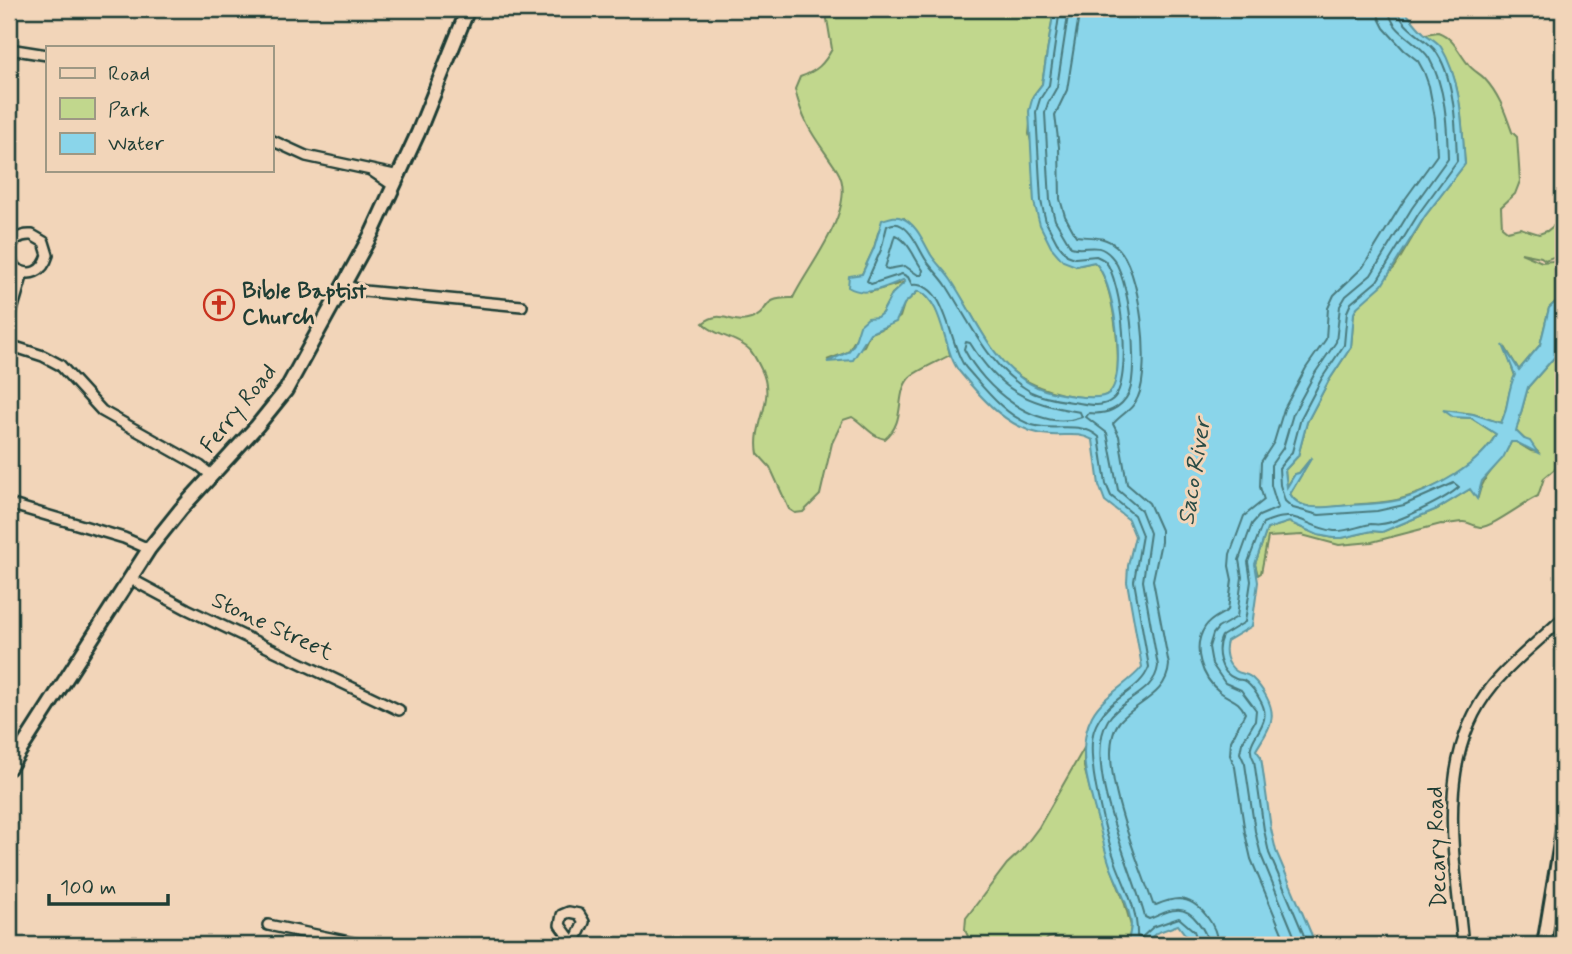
<svg xmlns="http://www.w3.org/2000/svg" width="1572" height="954" viewBox="0 0 1572 954" font-family="Mynerve,sans-serif">
<style>
.green{fill:#c1d78d;stroke:#708a60;stroke-width:2}
.water{fill:#8ad5ea;stroke:#5f98a1;stroke-width:2}
.lines{fill:none;stroke-linecap:round;stroke-linejoin:round}
.shore{stroke:#4a7a7d;stroke-width:2}
.street-casing{stroke:#1f3d34;stroke-width:14}
.secondary-casing{stroke:#1f3d34;stroke-width:18}
.street{stroke:#f2d5b9;stroke-width:9}
.secondary{stroke:#f2d5b9;stroke-width:12}
.labels{text-anchor:middle;dominant-baseline:central;stroke-width:6;stroke-linejoin:round;paint-order:stroke}
.poi-label{font-size:23px;font-weight:bold;fill:#1f3d34;stroke:#f2d5b9;text-anchor:start}
.street-label{font-size:23px;fill:#1f3d34;stroke:#f2d5b9}
.water-label{font-size:24px;font-style:italic;fill:#2a4c46;stroke:#f2d5b9}
</style>
<rect width="100%" height="100%" fill="#f2d5b9"/>
<filter id="ink" filterUnits="userSpaceOnUse"><feTurbulence type="fractalNoise" baseFrequency=".0143" numOctaves="2"/><feDisplacementMap in="SourceGraphic" scale="14" xChannelSelector="R" yChannelSelector="G"/><feConvolveMatrix kernelMatrix="1 2 1 2 8 2 1 2 1" color-interpolation-filters="sRGB"/></filter>
<g filter="url(#ink)">
<g class="green">
<path d="M831 9H1054L1042 84 1033 96 1029 134 1033 149 1034 202 1076 266 1094 262C1113 276 1123 362 1115 384 1112 393 1104 398 1095 398 1066 397 1033 389 1011 370 990 352 977 323 963 300 954 285 942 271 932 257 923 243 916 231 904 218L878 233 874 248 862 274 870 292 906 282 892 294 882 313 856 338 848 352 827 360 864 346 870 333 886 327 900 317 904 304 918 291C938 298 946 336 950 355 941 360 914 372 910 377 894 394 907 421 885 439 872 437 864 424 852 417L843 420 832 443 820 495 803 512 795 513 789 509 770 467 758 454C752 422 777 401 761 369 758 363 755 356 750 350 737 337 716 337 703 323 722 308 731 326 751 319 772 312 758 297 793 298 808 266 860 206 837 170 816 138 804 128 795 89L800 77C817 71 824 64 832 49L827 19Z"/>
<path d="M1438 32C1454 38 1458 52 1468 64 1472 70 1479 73 1484 78 1499 94 1505 112 1512 132L1517 137 1520 181 1515 194 1501 207 1502 227 1507 231 1520 228 1539 234 1547 231 1563 218V257L1559 255 1545 260 1541 257 1521 253 1542 262 1563 260V295L1549 308 1540 345 1519 370 1505 347 1515 376C1507 391 1509 408 1501 423L1473 414 1451 411 1453 417 1471 418 1496 434C1480 466 1437 488 1404 498 1386 504 1368 503 1350 505 1331 507 1301 514 1290 494L1311 458 1299 473 1295 474 1287 487 1285 470 1298 456 1307 422 1328 382 1351 347 1354 313 1357 307 1395 267 1425 216 1465 164C1461 121 1463 62 1425 34Z"/>
<path d="M1563 325V354L1560 358 1563 374V462L1544 478 1538 496C1524 502 1491 528 1480 527 1474 526 1469 522 1463 522 1456 522 1449 525 1441 524L1372 542 1339 545 1302 535 1268 537 1261 573 1258 575 1255 564 1267 529 1289 522 1318 535 1333 538H1342L1372 531 1382 532 1437 509 1470 489 1478 497C1482 475 1502 463 1511 442H1516L1531 451 1538 452 1516 431 1528 387 1559 352Z"/>
<path d="M1084 748V767L1110 865 1124 901 1131 926 1128 945H1073L1054 937 1048 938 1043 945H972L965 930 966 918 1007 864 1021 851 1039 827Z"/>
</g>
<path class="water" d="M1054 9H1402C1410 16 1416 26 1424 33 1430 38 1437 41 1441 47 1462 82 1462 125 1465 164L1425 216 1382 285 1357 307 1354 313 1351 347 1328 382 1307 422 1298 456 1285 470 1287 487 1295 474 1299 473 1312 457 1290 494C1301 514 1331 506 1350 505 1367 504 1382 504 1399 500 1430 492 1482 464 1496 434L1471 418 1453 417 1443 410 1473 414 1501 423C1509 407 1507 390 1515 375L1503 345 1519 370 1540 345 1549 308 1563 295V325L1559 352 1528 387 1516 431 1524 439 1530 441 1538 453 1516 442H1511L1503 458 1482 481 1477 499 1470 489 1437 509 1382 532 1372 531 1342 538H1333L1318 535 1289 522 1267 529 1255 564 1258 582 1252 626 1227 641C1224 651 1226 664 1236 671 1240 674 1246 673 1251 677 1262 687 1275 706 1271 721 1269 731 1261 741 1256 750L1261 757 1271 829 1276 851 1316 945H1193L1178 925 1156 933 1144 945H1128C1128 938 1131 931 1131 924 1129 905 1118 886 1111 868 1105 853 1102 836 1098 821 1089 787 1075 749 1092 716 1104 694 1128 685 1142 667L1127 582 1128 566 1135 536 1128 519 1105 501 1099 485 1093 440C1078 432 1067 436 1051 435 1011 433 983 400 959 371 943 351 944 301 918 291L904 304 896 322 870 333 853 360 827 362 848 352 854 344 860 325 868 318 877 317 882 313 892 294 905 282 903 280C886 287 865 298 848 287L849 276 862 274 874 248 882 220C889 218 895 215 902 218 916 223 924 243 931 255 937 264 945 271 951 280 976 317 993 368 1037 387 1050 393 1099 403 1109 393 1128 377 1114 276 1094 262L1076 266 1063 261 1051 247 1040 225 1034 202 1029 111 1033 96 1042 84Z"/>
<g class="lines">
<g class="shore">
<path d="M1060 9 1049 85 1040 99 1036 112 1041 201 1046 222 1057 243 1067 255 1075 258 1096 256C1098 257 1103 259 1105 261 1122 280 1133 382 1113 399 1102 409 1086 404 1073 402 1059 400 1043 398 1031 392 989 368 971 324 946 285 940 276 932 269 926 260 919 249 913 233 902 226 896 222 892 224 887 226L881 250 867 281 871 284 902 274 908 277 912 285C948 281 949 349 967 369 985 389 1005 416 1032 425 1055 432 1080 420 1099 437L1106 484 1111 496 1134 515 1142 535 1134 581 1149 667C1139 694 1106 696 1094 730 1085 759 1106 836 1117 866 1126 889 1138 911 1137 936L1141 938 1153 927 1179 918 1194 931 1199 945"/>
<path d="M1069 9 1057 87 1048 103 1045 113 1050 201 1055 220 1071 247C1086 252 1097 240 1111 256 1130 274 1139 369 1129 393 1121 409 1106 415 1089 413L1086 417 1107 433 1118 490 1141 510 1150 533 1143 581 1158 666C1155 693 1121 699 1108 720 1081 764 1133 870 1145 917L1149 919C1158 916 1167 910 1176 910 1192 908 1207 931 1208 945"/>
<path d="M1080 9 1067 90 1055 115 1059 147 1060 199 1065 216 1076 236C1091 238 1103 235 1116 246 1141 266 1151 369 1138 397 1133 410 1121 414 1113 424L1119 436 1127 484 1149 503 1161 530V542L1153 580 1169 665C1167 695 1137 702 1120 721 1091 755 1140 865 1153 904L1156 905C1163 902 1171 899 1179 899 1200 900 1217 926 1218 945"/>
<path d="M895 235C909 241 914 258 923 270L922 275H918L905 266 888 269 885 268Z"/>
<path d="M966 342 970 343C999 390 1027 404 1080 412L1082 417C1036 433 984 388 964 349Z"/>
<path d="M1287 945 1251 859 1245 833 1235 767 1230 755 1231 741 1245 713C1238 699 1232 701 1220 692 1202 678 1191 648 1205 627 1211 618 1220 616 1228 610L1232 580 1229 566 1230 554 1244 516 1264 500 1260 487 1261 462 1274 442 1284 409 1306 368 1326 339 1328 308 1334 295 1363 267 1403 202 1437 155 1435 118 1429 86 1424 72 1418 61 1404 50 1384 28 1379 18 1378 9"/>
<path d="M1298 945 1261 855 1255 831 1245 764 1240 753 1242 743 1255 721 1256 710 1241 690 1225 683 1212 664 1209 647 1213 634 1218 628 1237 617 1242 577 1239 560 1252 524 1259 516 1278 508 1271 485V465L1283 448 1293 414 1315 373 1336 342 1340 306 1346 296 1371 275 1412 208 1448 158C1447 125 1446 88 1429 58 1418 40 1390 32 1389 9"/>
<path d="M1308 945 1269 853 1264 830 1254 760C1240 738 1277 727 1260 700 1257 694 1251 686 1246 682 1241 678 1241 681 1236 679 1219 673 1215 650 1222 636L1245 622 1251 581 1248 562 1263 523C1298 507 1303 527 1334 531 1347 532 1358 526 1371 524 1375 524 1377 525 1381 524 1397 523 1448 498 1459 487L1454 483 1404 505 1377 511 1319 515 1293 508 1285 501 1280 485 1279 468 1292 452 1301 418 1322 378 1344 345 1347 312 1351 303 1377 281 1419 213 1457 161C1456 129 1455 75 1434 49 1423 36 1400 27 1398 9"/>
</g>
<g class="street-casing">
<g id="street">
<path d="M9 49 47 55"/>
<path d="M271 140 306 156 399 176"/>
<path d="M372 171 394 186"/>
<path d="M9 251C12 240 20 234 32 235L44 242 48 255C43 272 30 278 15 268L9 256"/>
<path d="M344 285 364 291 522 306"/>
<path d="M9 321 23 273"/>
<path d="M9 345 43 356 60 365 102 411 200 466 211 475"/>
<path d="M9 504 124 538 149 549"/>
<path d="M129 578 187 609 399 710"/>
<path d="M268 925 364 945"/>
<path d="M573 945 584 922 579 914 569 912 562 915 560 925 573 943"/>
<path d="M1463 945C1455 860 1433 757 1493 685 1513 661 1540 640 1563 618"/>
</g>
</g>
<g class="secondary-casing">
<g id="secondary">
<path d="M9 768 149 549 181 509 257 426 286 390 372 233 418 133 468 9"/>
<path d="M1544 945 1563 831"/>
</g>
</g>
<use href="#street" class="street"/>
<use href="#secondary" class="secondary"/>
</g>
</g>
<defs>
<g id="church-ring" transform="scale(1.575)"><circle r="9.5" fill="#f2d5b9" stroke="#c8321e" stroke-width="1.5"/><path d="M-1.2-6h2.4v3.5h3.3v2.4h-3.3V6h-2.4V-.1h-3.3v-2.4h3.3Z" fill="#c8321e"/></g>
</defs>
<g fill-rule="evenodd">
<use href="#church-ring" x="219" y="305"/>
</g>
<g class="labels">
<g class="poi-label">
<text x="242" y="292">Bible Baptist<tspan x="242" dy="26">Church</tspan></text>
</g>
<g class="street-label">
<text transform="translate(239 409) rotate(-51)">Ferry Road</text>
<text transform="translate(272 627) rotate(25)">Stone Street</text>
<text transform="translate(1438 847) rotate(-92)">Decary Road</text>
</g>
<g class="water-label">
<text transform="translate(1195 472) rotate(-81)">Saco River</text>
</g>
</g>
<rect width="1572" height="954" fill="none" stroke="#f2d5b9" stroke-width="35"/>
<rect x="18" y="18" width="1537" height="919" fill="none" stroke="#1f3d34" stroke-width="2.5" filter="url(#ink)"/>
<rect x="46" y="46" width="228" height="126" fill="#f2d5b9" stroke="#9e9884" stroke-width="2"/>
<rect x="60" y="68" width="35" height="10" fill="#f2d5b9" stroke="#9e9884" stroke-width="2"/>
<text x="108" y="80" font-size="21" fill="#1f3d34">Road</text>
<rect x="60" y="98" width="35" height="21" fill="#c1d78d" stroke="#9e9884" stroke-width="2"/>
<text x="108" y="116" font-size="21" fill="#1f3d34">Park</text>
<rect x="60" y="133" width="35" height="21" fill="#8ad5ea" stroke="#9e9884" stroke-width="2"/>
<text x="108" y="150" font-size="21" fill="#1f3d34">Water</text>
<path d="M49 894v10h119v-10" fill="none" stroke="#1f3d34" stroke-width="3.5"/>
<text x="60" y="894" font-size="21" fill="#1f3d34" stroke="#f2d5b9" stroke-width="5" paint-order="stroke">100 m</text>
</svg>
